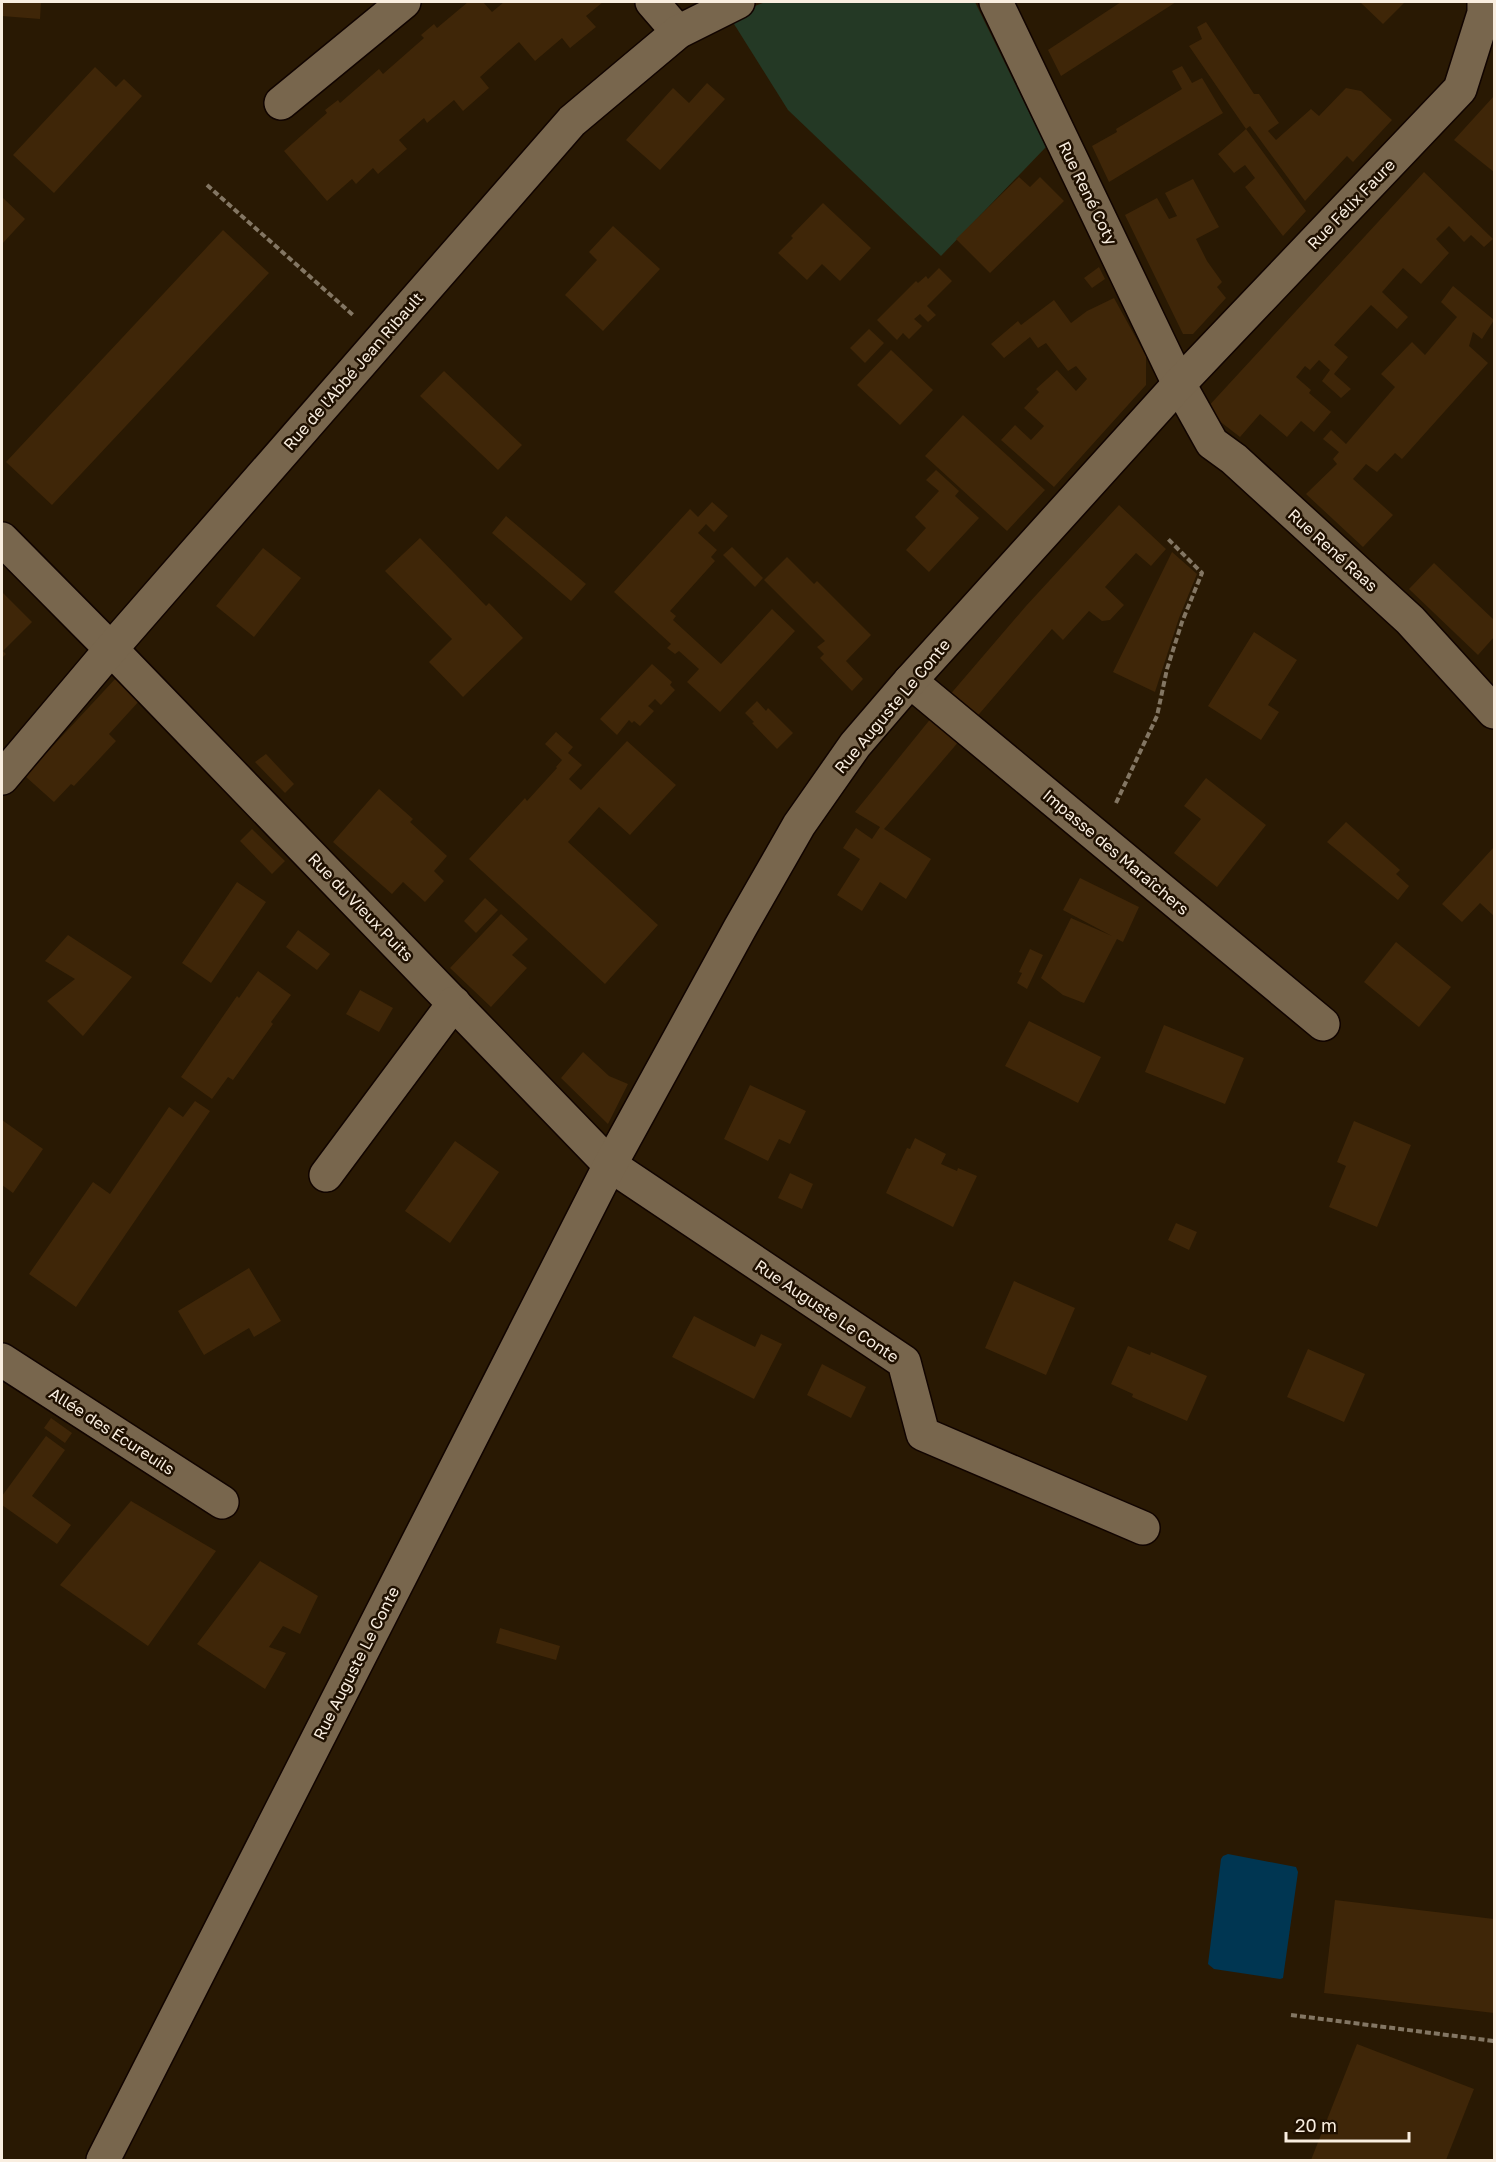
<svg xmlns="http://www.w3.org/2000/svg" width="1496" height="2162" viewBox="0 0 1496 2162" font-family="'Golos Text',sans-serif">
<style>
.green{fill:#243925}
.water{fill:#003652}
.building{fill:#3f2608}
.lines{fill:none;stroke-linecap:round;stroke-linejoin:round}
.minor-casing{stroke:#110400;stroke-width:36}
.path{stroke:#837663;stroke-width:4;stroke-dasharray:6 3;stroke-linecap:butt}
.minor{stroke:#78664d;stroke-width:33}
.labels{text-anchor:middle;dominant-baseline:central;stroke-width:5;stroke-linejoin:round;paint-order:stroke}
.street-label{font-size:16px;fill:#f9eee0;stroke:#1f1000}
</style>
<rect width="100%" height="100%" fill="#291903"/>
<path class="green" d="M765 2H975L1046 147 941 256 788 110 729 16Z"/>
<path class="water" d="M1228 1854 1296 1867 1298 1872 1283 1978 1280 1979 1214 1969 1208 1964 1221 1859 1223 1856Z"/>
<g class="building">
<path d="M2 2H41L40 19 2 16Z"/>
<path d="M468 2H483L492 12 504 2H603L586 16 596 27 570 48 562 38 535 61 519 42 480 77 489 88 463 111 454 100 427 123 424 118 399 140 407 149 378 174 373 168 356 184 352 179 327 201 284 151 327 113 325 110 338 100 340 103 379 69 383 74 424 38 421 35 434 24 437 28Z"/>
<path d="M1121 2H1176L1061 76 1048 50Z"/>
<path d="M1360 2H1405L1383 24Z"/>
<path d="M1206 22 1254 94H1259L1279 123 1268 131 1276 140 1311 109 1319 116 1346 88 1361 91 1392 120 1353 162 1347 156 1305 201 1250 126 1246 129 1189 46 1202 39 1197 27Z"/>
<path d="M1182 66 1192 83 1202 78 1223 113 1109 182 1092 146 1117 132 1116 129 1182 89 1172 71Z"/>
<path d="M95 67 116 87 124 79 142 96 54 193 13 155Z"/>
<path d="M707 83 725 99 660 170 626 140 673 88 689 103Z"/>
<path d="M1494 96V172L1454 140Z"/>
<path d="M1246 129 1306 211 1283 236 1245 187 1255 178 1245 165 1234 173 1218 154Z"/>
<path d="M1424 172 1493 239 1484 247 1471 235 1464 242 1449 226 1436 239 1449 253 1421 284 1403 268 1382 292 1408 317 1397 329 1371 305 1334 345 1348 357 1334 374 1351 389 1341 398 1322 381 1330 370 1319 360 1310 370 1305 366 1296 377 1311 390 1309 393 1331 412 1314 432 1301 421 1287 437 1260 414 1240 437 1205 410Z"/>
<path d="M1019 177 1030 187 1040 177 1064 201 990 273 956 239Z"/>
<path d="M1193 179 1219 227 1196 239 1207 261 1222 282 1217 287 1226 298 1193 334H1183L1125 215 1157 198 1169 219 1177 216 1165 193Z"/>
<path d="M2 197 25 219 2 244Z"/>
<path d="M823 203 871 248 840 281 822 264 807 280 778 253 793 238 791 236Z"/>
<path d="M613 226 660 269 603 331 565 295 597 260 589 252Z"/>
<path d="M223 230 269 273 52 505 6 462Z"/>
<path d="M1099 267 1105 279 1092 288 1084 278Z"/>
<path d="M939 268 952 281 927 306 936 315 928 322 920 314 914 319 922 326 909 339 903 333 897 340 877 320 916 281 918 283 926 276 928 279Z"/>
<path d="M1453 286 1494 320 1482 339 1473 332 1469 346 1488 363 1402 459 1395 453 1377 472 1366 464 1353 479 1393 515 1363 547 1306 494 1337 464 1333 459 1339 452 1323 439 1331 430 1346 444 1395 387 1381 374 1412 342 1425 355 1457 317 1441 302Z"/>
<path d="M1114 298 1146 356V385L1054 487 1001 440 1015 425 1031 440 1044 426 1024 408 1039 392 1036 389 1057 370 1076 391 1087 379 1076 366 1068 371 1046 343 1038 348 1030 337 1004 358 991 344 1018 321 1021 325 1054 300 1071 323 1087 311Z"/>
<path d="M869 329 884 343 865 363 850 348Z"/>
<path d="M891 350 933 390 900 425 857 385Z"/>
<path d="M444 371 522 445 498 470 420 396Z"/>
<path d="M963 415 1045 490 1007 531 925 456Z"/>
<path d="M936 470 959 491 955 496 979 518 929 572 906 550 926 528 915 517 939 491 926 480Z"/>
<path d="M712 502 728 516 714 532 706 524 698 533 717 550 711 557 715 561 670 611 676 616 673 620 721 664 772 609 795 631 720 712 687 682 699 669 679 651 675 654 667 648 671 644 614 592 690 509 698 517Z"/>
<path d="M1119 505 1166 549 1151 566 1136 553 1105 587 1124 605 1110 620 1102 621 1089 611 1063 640 1052 629 974 720 948 697 1026 606Z"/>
<path d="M506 516 586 584 571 601 492 533Z"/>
<path d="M420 538 486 606 489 603 523 638 463 697 429 662 452 639 385 571Z"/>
<path d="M732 547 763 578 755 587 723 555Z"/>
<path d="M263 548 301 578 254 637 216 606Z"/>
<path d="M1172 552 1197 574 1179 618 1155 692 1113 672Z"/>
<path d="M787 557 814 584 817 581 871 635 846 661 863 679 852 691 820 658 824 654 817 647 825 641 764 580Z"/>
<path d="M1434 563 1494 620V637L1478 655 1409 589Z"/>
<path d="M2 592 32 622 3 651 6 654 2 658Z"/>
<path d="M1254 632 1297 660 1268 705 1279 712 1261 740 1208 706Z"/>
<path d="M652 664 672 682 670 685 675 690 661 705 655 699 648 706 654 711 640 726 634 721 632 723 629 720 617 735 600 719Z"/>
<path d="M116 678 140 700 109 734 116 741 74 786 71 784 54 802 25 776Z"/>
<path d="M757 701 766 711 768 708 793 733 777 749 752 723 754 722 745 713Z"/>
<path d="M932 717 960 740 884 829 931 859 906 899 880 882 862 911 837 895 860 859 843 848 856 828 872 839 880 827 855 812Z"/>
<path d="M556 732 573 747 568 753 582 765 569 779 581 790 627 741 676 785 630 835 599 807 568 842 658 925 605 984 469 859 525 798 527 801 557 768 556 767 562 760 545 744Z"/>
<path d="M266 754 294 784 285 793 255 762Z"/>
<path d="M1206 778 1266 825 1217 887 1174 853 1201 819 1184 806Z"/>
<path d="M379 789 413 819 410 822 447 856 434 871 444 881 425 902 403 882 392 894 333 842Z"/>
<path d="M1346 822 1400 870 1396 874 1409 886 1398 900 1327 842Z"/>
<path d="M252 829 285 861 272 874 240 841Z"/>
<path d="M1494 847V916L1480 903 1462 922 1442 904Z"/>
<path d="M1080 878 1139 907 1123 942 1117 939 1084 1003 1063 995 1041 978 1071 918 1112 936 1063 910Z"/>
<path d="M237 882 266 902 211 983 182 963Z"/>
<path d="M485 898 498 910 476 933 464 921Z"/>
<path d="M501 914 528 939 512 955 527 968 491 1007 450 968Z"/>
<path d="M298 930 330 954 317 970 286 947Z"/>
<path d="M68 935 132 977 83 1036 47 1001 75 979 45 961Z"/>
<path d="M1396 942 1451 987 1419 1027 1364 982Z"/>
<path d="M1030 949 1043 955 1027 989 1017 983 1022 973 1019 972Z"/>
<path d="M258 971 291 995 271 1022 273 1024 233 1080 228 1077 212 1099 181 1077 237 996 239 998Z"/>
<path d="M360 990 393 1008 379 1032 346 1014Z"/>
<path d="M1029 1021 1101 1057 1078 1103 1005 1066Z"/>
<path d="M1164 1025 1244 1058 1225 1104 1145 1072Z"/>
<path d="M583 1052 609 1076 628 1084 608 1124 561 1078Z"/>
<path d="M750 1085 806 1111 790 1144 779 1139 768 1161 724 1139Z"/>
<path d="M195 1101 210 1111 76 1307 29 1274 93 1182 110 1194 169 1107 183 1117Z"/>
<path d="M2 1120 43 1149 13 1193 2 1185Z"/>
<path d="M1354 1121 1411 1145 1377 1227 1329 1207 1346 1166 1337 1162Z"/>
<path d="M915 1138 946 1154 941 1164 957 1171 958 1168 977 1176 953 1227 886 1193 907 1148 910 1149Z"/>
<path d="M455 1141 499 1172 450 1243 405 1211Z"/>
<path d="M790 1173 813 1184 802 1209 778 1198Z"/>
<path d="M1176 1223 1197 1232 1189 1250 1168 1240Z"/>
<path d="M249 1268 281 1321 254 1337 249 1328 204 1355 178 1311Z"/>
<path d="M1014 1281 1075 1308 1046 1375 985 1348Z"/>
<path d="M694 1316 755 1347 761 1334 782 1344 754 1399 672 1357Z"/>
<path d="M1128 1346 1150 1355 1151 1352 1207 1376 1187 1421 1132 1397 1133 1394 1111 1384Z"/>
<path d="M1308 1349 1365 1374 1344 1422 1287 1397Z"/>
<path d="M822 1364 866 1387 851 1418 807 1395Z"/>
<path d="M51 1418 72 1433 65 1443 44 1428Z"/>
<path d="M46 1436 65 1450 32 1496 71 1525 57 1544 2 1505V1496Z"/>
<path d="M131 1501 216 1551 148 1646 60 1585Z"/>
<path d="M260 1561 318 1596 300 1634 283 1626 269 1647 286 1653 265 1689 197 1644Z"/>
<path d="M500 1628 560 1646 556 1660 496 1643Z"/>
<path d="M1335 1900 1494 1919V2013L1324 1993Z"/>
<path d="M1357 2044 1474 2089 1446 2160H1311Z"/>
</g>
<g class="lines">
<g class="minor-casing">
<g id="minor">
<path d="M652 2 678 32"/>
<path d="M996 2 1179 384 1212 443 1234 459 1410 620 1494 712"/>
<path d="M281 103 404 2"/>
<path d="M2 539 111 649 610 1165 904 1362 923 1434 1143 1528"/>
<path d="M910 681 1323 1024"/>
<path d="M2 778 111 649 572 121 678 32 738 2"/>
<path d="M326 1175 454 1003"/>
<path d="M2 1360 222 1502"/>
<path d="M103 2160 610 1165 740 928 799 825 855 745 910 681 1179 384 1460 89 1484 13V2"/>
</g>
</g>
<g class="path">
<path d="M207 185 353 315"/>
<path d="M1116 803 1157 716 1167 669 1182 622 1202 573 1167 538"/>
<path d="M1291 2015 1494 2041"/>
</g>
<use href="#minor" class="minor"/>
</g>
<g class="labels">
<g class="street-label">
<text transform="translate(1088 193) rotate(64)">Rue René Coty</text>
<text transform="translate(1351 204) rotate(-46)">Rue Félix Faure</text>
<text transform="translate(353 371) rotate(-49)">Rue de l'Abbé Jean Ribault</text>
<text transform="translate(1333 550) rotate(42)">Rue René Raas</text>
<text transform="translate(892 706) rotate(-50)">Rue Auguste Le Conte</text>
<text transform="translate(1116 852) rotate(40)">Impasse des Maraîchers</text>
<text transform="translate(361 907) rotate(46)">Rue du Vieux Puits</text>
<text transform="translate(827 1311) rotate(34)">Rue Auguste Le Conte</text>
<text transform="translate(112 1431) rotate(33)">Allée des Écureuils</text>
<text transform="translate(356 1663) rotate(-63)">Rue Auguste Le Conte</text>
</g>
</g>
<rect width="1496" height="2162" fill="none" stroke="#f9eee0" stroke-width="6"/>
<path d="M1286 2132v9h123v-9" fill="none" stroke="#f9eee0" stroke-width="3"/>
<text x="1295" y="2132" font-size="18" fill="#f9eee0" stroke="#1f1000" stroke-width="4.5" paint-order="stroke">20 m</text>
</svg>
